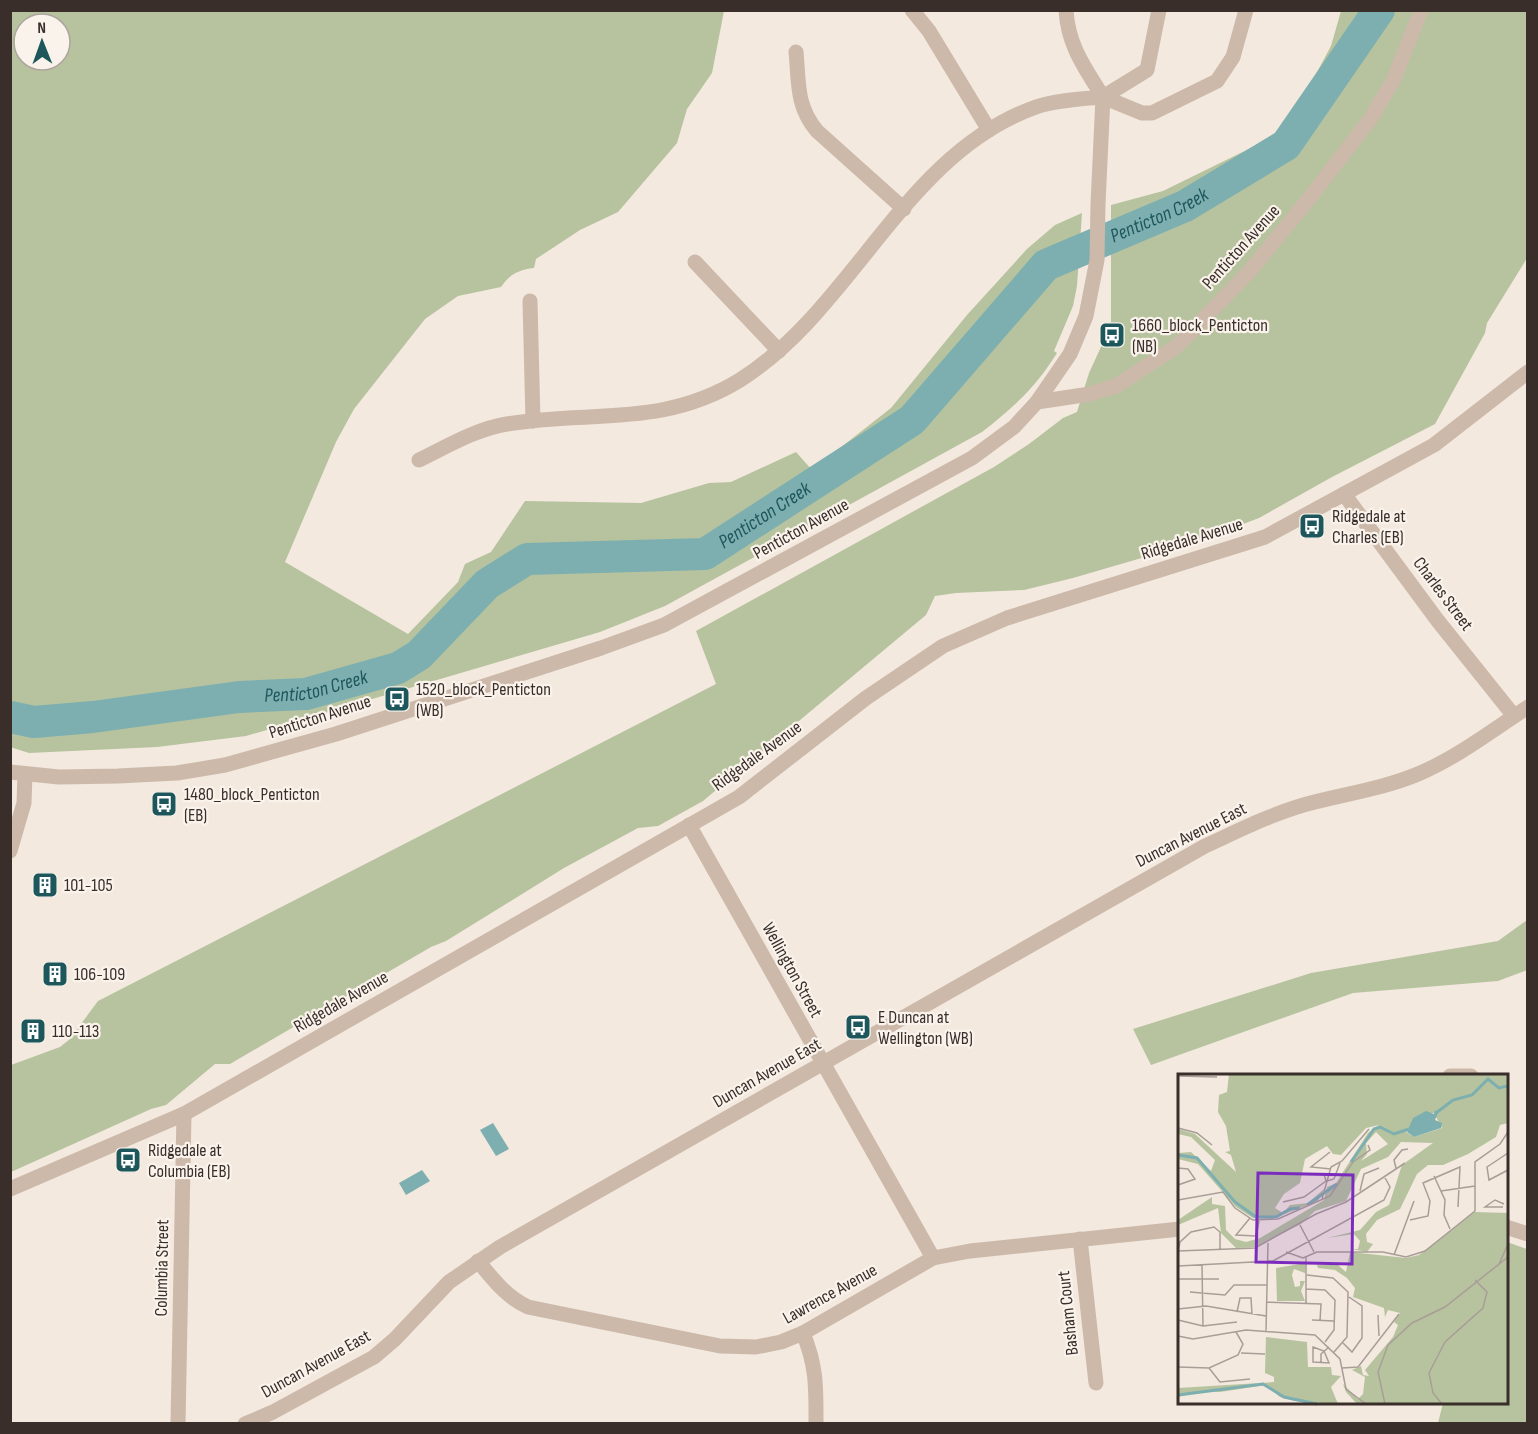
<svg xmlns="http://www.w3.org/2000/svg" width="1538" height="1434" viewBox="0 0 1538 1434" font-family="'Sofia Sans Condensed',sans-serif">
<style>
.green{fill:#b6c39e;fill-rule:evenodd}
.water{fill:#7dafb1}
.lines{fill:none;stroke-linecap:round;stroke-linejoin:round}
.river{stroke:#7dafb1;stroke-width:32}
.street{stroke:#ccb9aa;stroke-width:15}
.labels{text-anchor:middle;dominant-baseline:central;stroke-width:4.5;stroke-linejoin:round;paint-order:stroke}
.street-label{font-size:18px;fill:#392e2a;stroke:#faf3eb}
.poi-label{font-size:18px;fill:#392e2a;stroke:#faf3eb;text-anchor:start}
.water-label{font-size:20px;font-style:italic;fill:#1e575b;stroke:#faf3eb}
.inset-river{fill:none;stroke:#7dafb1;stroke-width:3}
.inset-road{fill:none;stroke:#a99e97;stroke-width:1.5}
.view{fill:#7b2cbf;fill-opacity:0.15;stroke:#7b2cbf;stroke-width:3}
.inset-edge{fill:none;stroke:#392e2a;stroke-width:3}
</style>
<rect width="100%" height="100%" fill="#f3e9df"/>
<g class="green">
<path d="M10 11H724L712 73 687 109 677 143 618 212 580 230 536 259 534 268C518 270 510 274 501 287L458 296 425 319 354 409 336 442 285 562 408 634 458 582 465 564 491 552 525 501 641 503 709 483 731 482 796 452 812 470 891 408 967 315 1027 249 1055 225 1082 213 1077 286 1073 306 1054 351 1057 353C1035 388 1014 407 982 432L665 606 600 632 246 736 157 747 29 753 10 747ZM24 24H60V60H24Z"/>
<path d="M1341 11H1527V258L1487 323 1485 333 1435 424 1332 477 1259 518 1193 543 1073 578 1024 590 956 593 935 596 926 615 703 801 658 826 638 828 564 868 446 941 431 947 230 1064H215L166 1105 151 1109 11 1172V1065L60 1047 70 1039 98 1001 716 684 696 631 994 467 1029 444 1063 418 1077 412 1089 373 1111 325V205L1163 191 1271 138 1302 100 1331 46Z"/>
<path d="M1527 920V970L1498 981 1353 993 1151 1065 1133 1029 1311 973 1498 941Z"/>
<path d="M1507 1242 1527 1249V1423H1438L1443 1403 1506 1402Z"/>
</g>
<g class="water">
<path d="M493 1123 509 1149 496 1156 480 1130Z"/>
<path d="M422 1170 430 1181 406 1195 399 1183Z"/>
</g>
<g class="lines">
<path class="river" id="s1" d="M10 717 34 722 93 717 239 697 306 694 398 668 419 655 487 584 527 559 705 554 912 420 1046 265 1185 206 1286 145 1379 10"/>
<g class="street">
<path d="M912 10 929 31 989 130"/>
<path d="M796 52C799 83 796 106 817 131L904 209"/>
<path d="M1103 97 1142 113H1152L1217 81 1233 57 1246 10"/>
<path d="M695 262 779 351"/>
<path d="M530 301 533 421"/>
<path d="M1037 402 1090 394 1116 386 1177 346 1249 272 1311 196 1371 118 1394 79 1421 10"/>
<path d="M419 460C448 446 476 429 507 424 590 410 662 428 740 380 853 309 905 153 1036 107 1057 100 1081 99 1103 97 1085 68 1068 46 1066 10"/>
<path d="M1344 494 1438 621 1514 716"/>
<path d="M10 772 59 777 118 776 177 773 225 765 336 734 601 648 664 625 972 458 1014 427 1037 402 1070 354 1086 316 1097 260 1098 204 1103 97 1147 70 1159 10"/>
<path d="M689 825 933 1258"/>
<path d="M10 851 24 803 25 774"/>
<path d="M1450 1076H1471"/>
<path d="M10 1189 184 1114 739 797 866 698 943 646 1007 618 1265 537 1434 445 1528 372"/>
<path d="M1506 1227 1528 1234"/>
<path d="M1080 1239 1096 1383"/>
<path d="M478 1261C493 1279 506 1297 528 1307L720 1346 756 1347 781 1342 803 1333 933 1258 970 1251 1180 1229"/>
<path d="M803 1333C817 1367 816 1388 816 1424"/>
<path d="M178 1424 184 1114"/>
<path d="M245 1424 273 1412 374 1357 395 1339 449 1282 500 1247 1205 846C1238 831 1271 814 1307 804 1344 794 1382 789 1418 774 1458 757 1491 731 1528 707"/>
</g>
</g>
<defs>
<g id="bus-square" transform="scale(1.35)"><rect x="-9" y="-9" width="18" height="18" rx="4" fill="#1e575b" stroke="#faf3eb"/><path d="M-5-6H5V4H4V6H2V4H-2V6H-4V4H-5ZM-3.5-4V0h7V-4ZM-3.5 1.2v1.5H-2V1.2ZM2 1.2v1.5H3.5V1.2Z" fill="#fff"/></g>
<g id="building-square" transform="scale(1.35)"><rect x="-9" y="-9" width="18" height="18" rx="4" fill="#1e575b" stroke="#faf3eb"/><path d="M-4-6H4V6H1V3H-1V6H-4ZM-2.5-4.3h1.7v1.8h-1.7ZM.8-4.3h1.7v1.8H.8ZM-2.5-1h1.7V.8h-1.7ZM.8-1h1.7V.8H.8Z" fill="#fff"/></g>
</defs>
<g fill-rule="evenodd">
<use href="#bus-square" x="1112" y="335"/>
<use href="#bus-square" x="1312" y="526"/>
<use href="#bus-square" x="397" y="699"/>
<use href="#bus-square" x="164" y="804"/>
<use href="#building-square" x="45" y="885"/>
<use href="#building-square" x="55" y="974"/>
<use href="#bus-square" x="858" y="1027"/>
<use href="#building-square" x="33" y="1031"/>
<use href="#bus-square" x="128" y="1160"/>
</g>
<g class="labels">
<g class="street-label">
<text transform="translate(1241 247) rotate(-48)">Penticton Avenue</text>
<text transform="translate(801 529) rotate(-29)">Penticton Avenue</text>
<text transform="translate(1192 539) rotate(-17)">Ridgedale Avenue</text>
<text transform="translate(1443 594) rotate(53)">Charles Street</text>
<text transform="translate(320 717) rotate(-18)">Penticton Avenue</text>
<text transform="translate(757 756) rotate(-36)">Ridgedale Avenue</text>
<text transform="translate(1191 835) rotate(-27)">Duncan Avenue East</text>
<text transform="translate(792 970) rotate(61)">Wellington Street</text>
<text transform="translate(341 1002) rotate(-30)">Ridgedale Avenue</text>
<text transform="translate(767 1073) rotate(-30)">Duncan Avenue East</text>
<text transform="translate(162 1268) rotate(-89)">Columbia Street</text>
<text transform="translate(830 1294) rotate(-29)">Lawrence Avenue</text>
<text transform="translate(1068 1313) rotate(-96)">Basham Court</text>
<text transform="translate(316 1364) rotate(-29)">Duncan Avenue East</text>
</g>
<g class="poi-label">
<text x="1132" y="325">1660_block_Penticton<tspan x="1132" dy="21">(NB)</tspan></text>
<text x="1332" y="516">Ridgedale at<tspan x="1332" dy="21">Charles (EB)</tspan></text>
<text x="416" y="689">1520_block_Penticton<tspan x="416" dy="21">(WB)</tspan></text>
<text x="184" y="794">1480_block_Penticton<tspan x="184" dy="21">(EB)</tspan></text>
<text x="64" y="885">101-105</text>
<text x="74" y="974">106-109</text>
<text x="878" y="1017">E Duncan at<tspan x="878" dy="21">Wellington (WB)</tspan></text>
<text x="52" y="1031">110-113</text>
<text x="148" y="1150">Ridgedale at<tspan x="148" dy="21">Columbia (EB)</tspan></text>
</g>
<g class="water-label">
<text stroke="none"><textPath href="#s1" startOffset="1317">Penticton Creek</textPath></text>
<text stroke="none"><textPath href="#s1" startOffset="813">Penticton Creek</textPath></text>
<text stroke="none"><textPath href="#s1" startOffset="309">Penticton Creek</textPath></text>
</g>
</g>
<g transform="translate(1178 1074)">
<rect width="330" height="330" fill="#f3e9df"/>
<path d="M51 0H330V49L322 51 318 63 290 80 265 91H250L239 100 222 135 199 146 188 160 189 168 195 170 189 178 174 175H180L182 167 176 160 149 164 182 156 198 138 211 131 224 91 255 69 223 68 210 83 183 95 168 127 137 137 123 150 78 173 58 174 43 159 40 134 0 151V146L34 123V130L47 132 48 156 57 165 68 168 82 164 146 126 149 113 158 109 190 59 201 51 188 54 163 81 155 80 149 72 127 85 122 109 106 120 97 134 105 139 112 131 130 129 147 114 140 127 94 145 75 144 58 133 20 90 0 85V79L13 78 33 97 37 86 13 63 0 60V55L17 60 58 98 53 81 47 78 52 77 48 52 40 38 41 21 49 18ZM250 39H256L264 54 236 63 228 58 241 41ZM198 58 210 70 183 87 189 80 188 69ZM296 138 330 139V330H179L168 318 165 310 180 325 185 320 187 303 174 296 183 292 185 301 191 302 187 296 215 263 220 251 216 248 222 239 210 236 207 243 206 234 175 223 177 214 169 204 157 196 140 194 139 191H160L168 198 172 178 228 184 241 181ZM128 189 127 199 116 195 114 201 117 213 122 212V207H127L123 217 127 227H99L98 194ZM88 263 129 268 130 293H153L154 301 163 302 153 313 160 330 117 327 102 323 88 311 42 318 25 317 0 323V314L96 308V303L87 299Z" fill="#b6c39e" fill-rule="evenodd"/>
<path d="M257 36 260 39 257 46 264 49 263 54 236 63 229 58 235 44 248 37 256 40Z" fill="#7dafb1"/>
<path class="inset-river" d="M258 39 275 26 294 21 310 5 321 14 330 12M0 81 19 84 57 128 78 143H98L112 135 122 134M173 88 196 55 202 53 216 60 231 55M129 131 159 110M0 321 85 310 106 323 139 330"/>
<path class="inset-road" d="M1 2 39 3M0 54 19 59 34 71M152 78 133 93 153 95M330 79 309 93 311 106 330 96M0 94 10 95 17 105 0 111M218 94 216 86 224 76 230 75M256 102 267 126 266 141 272 155M149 107 156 105 162 89M182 117 186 100 201 94M263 117 297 112M144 125 153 93 164 87 191 55M0 126 45 118 57 134 75 146 100 145 152 122 175 88 192 76 190 71M105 128 126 123 148 107 146 100M325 133H307L317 126 326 130M72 144 58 161 78 162 81 147M232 146 250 142 252 127 245 109 282 93 280 133M122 151 136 178M0 177 77 174 138 140 168 128 227 89M0 177 2 168 13 158 36 153 42 158V175M108 178 125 184 139 178H176M174 178H205L228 183 247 177 297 137V88L322 70 330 58M216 181 236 127M321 190 330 170M24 191 25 252M0 192 95 187 206 126 212 113 206 102M129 201 155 204 170 218 169 263 156 278M0 205H41M128 215 147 216 157 226 156 256 147 268M12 218 47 221 56 211H89M88 228 143 230 142 247M128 229V183M0 235 28 232 88 242M59 238 62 224H73L74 240M200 241 201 262M0 246 25 252 59 248M134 246 156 247M88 257 90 169M0 262 15 265 68 256 137 261 162 285 168 315 188 330M165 269 174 278 184 264V232L171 223M135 273 146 277 151 289 135 288ZM63 279 87 280M143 288V280L151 273M0 293 31 294 60 281 65 270 58 258M31 294 42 308 72 305M164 294 180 293 221 240M207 330 200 298 210 271 234 249 267 233 330 183M264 330 255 319 251 299 267 268 305 234 309 218 297 206"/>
<path class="view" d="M80 99 175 101 174 190 78 188Z"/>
<rect width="330" height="330" class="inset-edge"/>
</g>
<rect width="1538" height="1434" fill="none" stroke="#392e2a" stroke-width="24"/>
<g transform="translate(42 42) rotate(359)"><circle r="28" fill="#faf3eb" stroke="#ada49e" stroke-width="1.5"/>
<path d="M0-4.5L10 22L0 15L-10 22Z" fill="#1e575b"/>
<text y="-9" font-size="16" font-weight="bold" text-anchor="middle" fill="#392e2a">N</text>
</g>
</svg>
